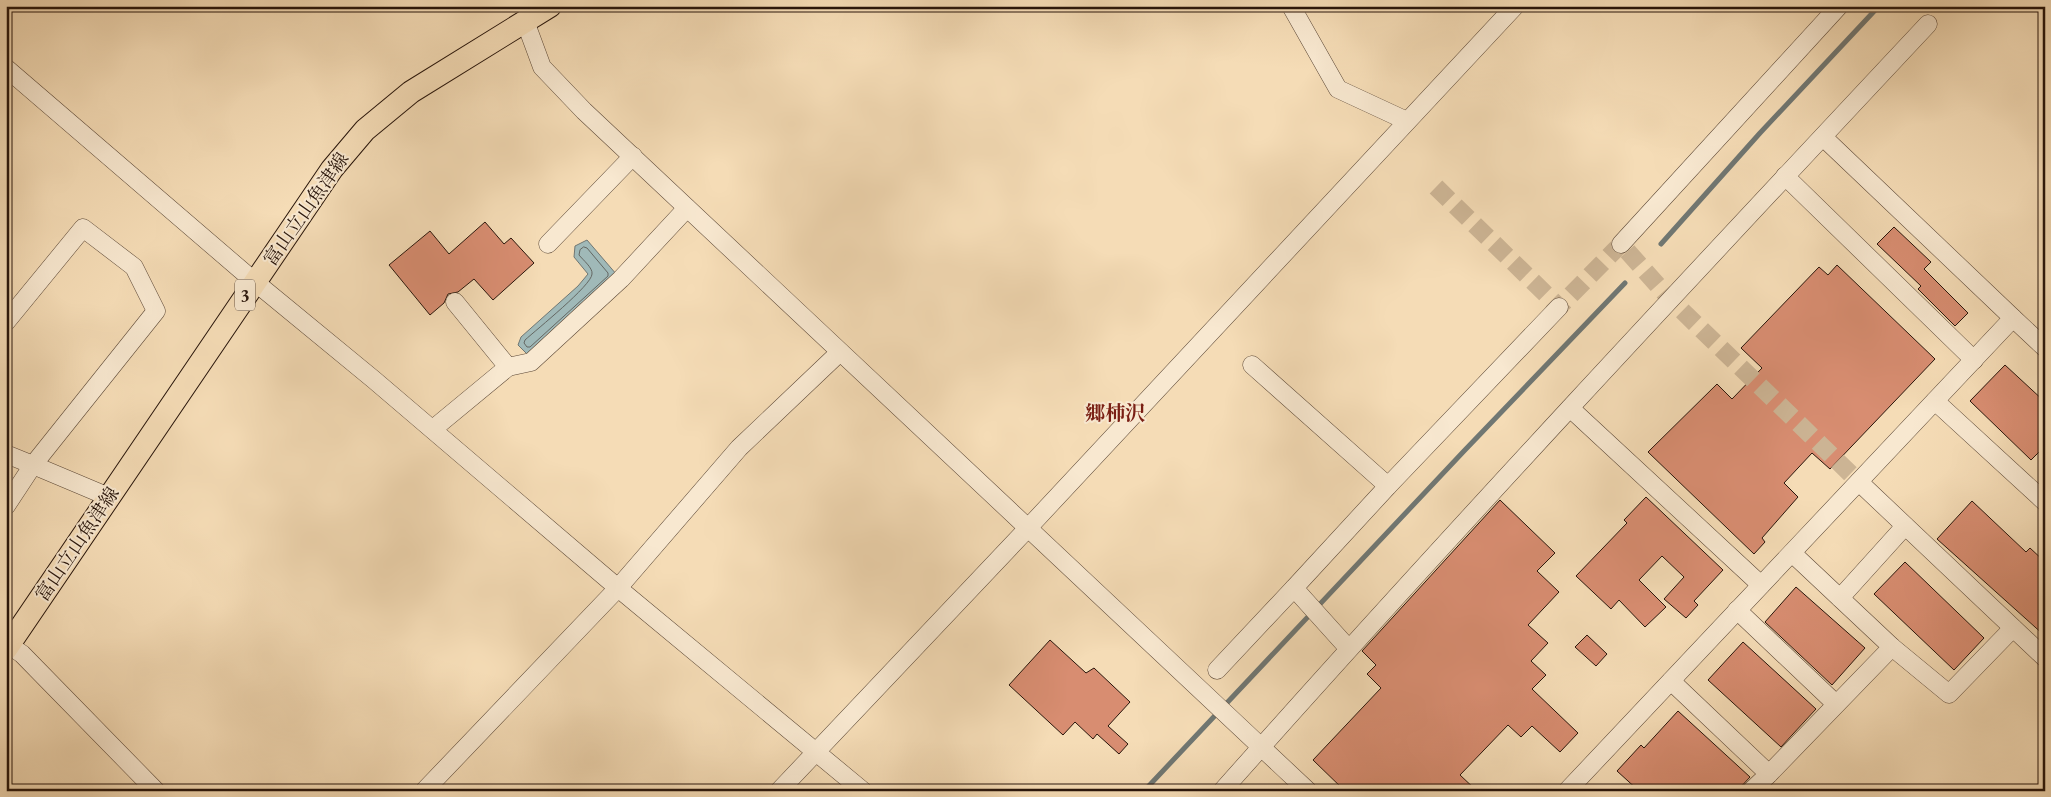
<svg xmlns="http://www.w3.org/2000/svg" width="2051" height="797" viewBox="0 0 2051 797" font-family="'EB Garamond','Noto Serif JP',serif">
<style>
.water{fill:#a0b9b8;stroke:#707773}
.lines{fill:none;stroke-linecap:round;stroke-linejoin:round}
.shore{stroke:#646762;stroke-width:1}
.stream{stroke:#707773;stroke-width:5}
.building{fill:#d88d71;stroke:#28150b}
.minor-tunnel{stroke:#ccb494;stroke-width:18;stroke-dasharray:18 9;stroke-linecap:butt}
.minor-casing{stroke:#5b4736;stroke-width:19}
.major-casing{stroke:#28150b;stroke-width:24}
.path{stroke:#28150b;stroke-width:3;stroke-dasharray:1 2.5;stroke-linecap:butt}
.minor{stroke:#f8e8d0;stroke-width:18}
.major{stroke:#f5dcb6;stroke-width:22}
.labels{text-anchor:middle;dominant-baseline:central;stroke-width:4;stroke-linejoin:round;paint-order:stroke}
.shield{fill:#f8e8d0;stroke:#665446;stroke-width:1}
.shield-label{font-size:18px;font-weight:bold;fill:#28150b}
.street-label{font-size:19px;fill:#28150b;stroke:#f8e8d0}
.neighbourhood-label{font-size:20px;font-weight:bold;fill:#7a1f14;stroke:#f8e8d0}
</style>
<rect width="100%" height="100%" fill="#f5dcb6"/>
<filter id="stains"><feTurbulence type="fractalNoise" baseFrequency=".004" numOctaves="4"/><feColorMatrix values="0 0 0 0 .2 0 0 0 0 .09 0 0 0 0 .02 0 0 0 .5 -.17"/></filter>
<radialGradient id="worn" r=".72"><stop offset=".6" stop-color="#630" stop-opacity="0"/><stop offset="1" stop-color="#630" stop-opacity=".3"/></radialGradient>
<path class="water" d="M587 240 617 275 528 355 518 345 521 337 578 286 588 274 574 257 575 246Z"/>
<g class="lines">
<path class="shore" d="M584 247 587 248 608 273V276L530 347H527L524 343 525 340C536 330 592 285 592 274 593 268 583 260 579 255L580 250Z"/>
<g class="stream">
<path d="M1661 244 1760 133 1879 6"/>
<path d="M1144 791 1464 451 1625 283"/>
</g>
</g>
<g class="building">
<path d="M485 222 504 244 511 238 534 263 493 300 474 279 458 292 448 294 444 303 430 315 389 265 430 231 449 254Z"/>
<path d="M1894 227 1931 262 1924 269 1968 313 1955 326 1918 289 1921 286 1877 244Z"/>
<path d="M1837 265 1935 359 1830 469 1812 453 1784 483 1798 497 1762 538 1765 542 1754 554 1648 452 1717 384 1732 399 1762 368 1741 348 1819 267 1828 275Z"/>
<path d="M2005 365 2045 402V446L2031 460 1970 401Z"/>
<path d="M1646 497 1723 570 1694 601 1698 605 1686 618 1664 599 1684 577 1662 556 1639 580 1666 607 1645 627 1619 600 1611 609 1576 576 1627 523 1624 520Z"/>
<path d="M1500 500 1555 553 1537 571 1559 592 1528 625 1548 643 1531 661 1546 675 1532 689 1578 733 1560 752 1532 726 1521 737 1508 725 1460 775 1477 791H1345L1313 760 1381 688 1367 674 1376 665 1362 651Z"/>
<path d="M1972 501 2026 552 2030 548 2045 562V636L1937 539Z"/>
<path d="M1905 562 1984 638 1954 670 1874 594Z"/>
<path d="M1796 587 1865 648 1832 685 1765 622Z"/>
<path d="M1587 635 1607 654 1596 666 1575 647Z"/>
<path d="M1050 640 1086 673 1094 668 1130 702 1108 726 1128 744 1119 754 1097 734 1093 739 1075 722 1063 735 1009 685Z"/>
<path d="M1743 642 1816 709 1781 747 1708 680Z"/>
<path d="M1678 711 1750 777 1737 791H1639L1617 771 1641 745 1644 748Z"/>
</g>
<g class="lines">
<path class="minor-tunnel" d="M1436 187 1559 307 1621 244 1670 299 1859 482"/>
<g class="minor-casing">
<g id="minor">
<path d="M1291 6 1338 89 1407 121"/>
<path d="M525 21 542 67 584 111 1308 791"/>
<path d="M6 68 255 282 373 379 618 588 863 791"/>
<path d="M1785 176 1974 360"/>
<path d="M548 244 633 156"/>
<path d="M1621 244 1839 6"/>
<path d="M455 302 508 367"/>
<path d="M2013 318 2045 348"/>
<path d="M6 322 83 228 134 267 156 311 33 465 6 454"/>
<path d="M1252 365 1388 486 1294 588"/>
<path d="M1935 401 2045 502"/>
<path d="M1570 408 1761 585"/>
<path d="M433 429 508 367 531 362 621 279 687 208"/>
<path d="M1859 482 2045 658"/>
<path d="M1388 486 1559 307"/>
<path d="M6 506 33 465 109 497"/>
<path d="M1840 598 1905 526"/>
<path d="M1737 610 1836 704"/>
<path d="M6 643 22 654 156 791"/>
<path d="M1892 647 1949 694 2013 628"/>
<path d="M1217 670 1294 588 1348 648"/>
<path d="M1671 681 1769 774 1751 791"/>
<path d="M1769 774 1892 647 1792 553"/>
<path d="M424 791 618 588 739 448 840 352"/>
<path d="M779 791 1028 528 1515 6"/>
<path d="M1222 791C1453 531 1690 278 1928 24"/>
<path d="M1567 791 2013 318 1823 137"/>
</g>
</g>
<g class="major-casing">
<path id="major" d="M6 649 332 169 365 130 411 92 550 6"/>
</g>
<path class="path" d="M2040 791 2045 787"/>
<use href="#minor" class="minor"/>
<use href="#major" class="major"/>
</g>
<g class="labels">
<rect class="shield" x="235" y="279.5" width="20" height="31" rx="4"/>
<g class="shield-label">
<text x="245" y="295">3</text>
</g>
<g class="street-label">
<text transform="translate(306 209) rotate(-55)">富山立山魚津線</text>
<text transform="translate(77 544) rotate(-56)">富山立山魚津線</text>
</g>
<g class="neighbourhood-label">
<text x="1115" y="413">郷柿沢</text>
</g>
</g>
<rect width="2051" height="797" fill="none" stroke="#f5dcb6" stroke-width="25"/>
<rect x="8" y="8" width="2036" height="782" fill="none" stroke="#28150b" stroke-width="2.5"/>
<rect x="12" y="12" width="2026" height="772" fill="none" stroke="#28150b"/>
<rect width="100%" height="100%" filter="url(#stains)"/>
<rect width="100%" height="100%" fill="url(#worn)"/>
</svg>
